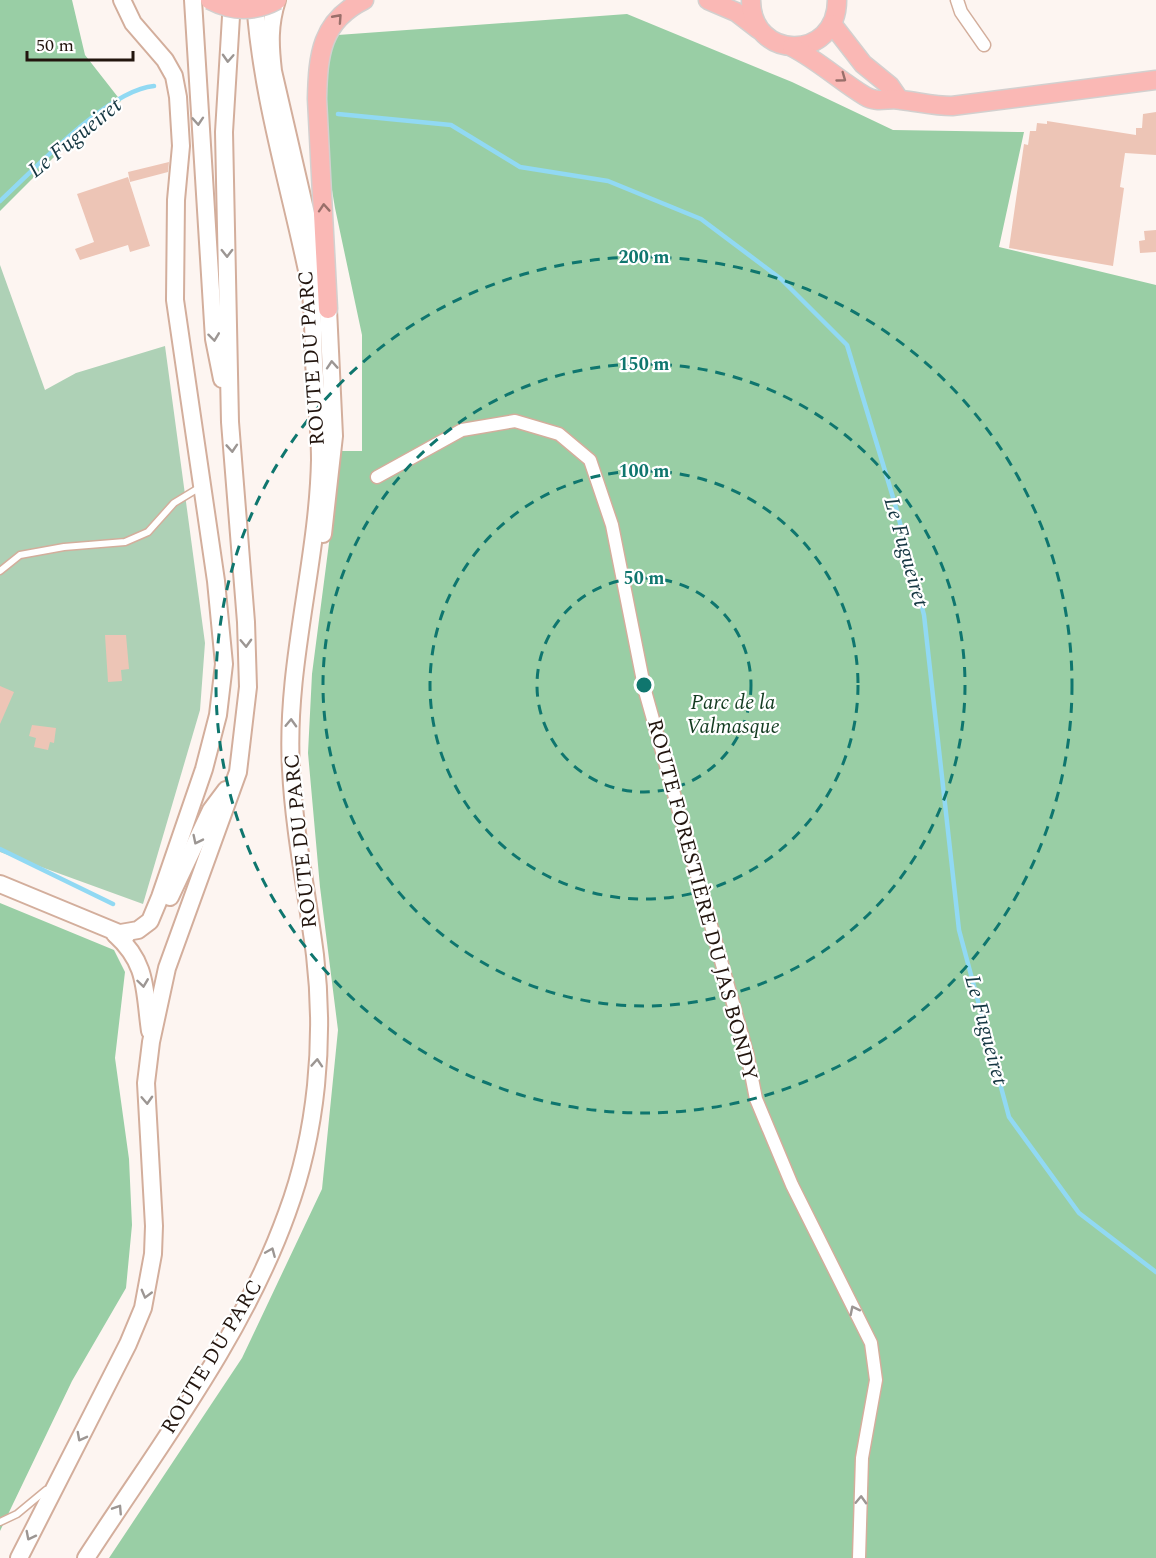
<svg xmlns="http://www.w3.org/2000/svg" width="1156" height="1558" viewBox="0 0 1156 1558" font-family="Spectral,serif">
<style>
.green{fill:#aed1b6}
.forest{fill:#99cea5}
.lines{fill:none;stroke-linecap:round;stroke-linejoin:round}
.stream{stroke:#91d9f3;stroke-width:4.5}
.building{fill:#edc5b6}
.lane-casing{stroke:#d3ae9c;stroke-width:9}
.street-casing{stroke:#d3ae9c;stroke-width:15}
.secondary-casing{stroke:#d3ae9c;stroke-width:20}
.primary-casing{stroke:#d3d0cf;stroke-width:21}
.lane{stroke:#fff;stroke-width:6}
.street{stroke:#fff;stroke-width:12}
.secondary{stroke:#fff;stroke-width:16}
.primary{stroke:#fab8b5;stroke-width:18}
.primary-bridge-casing{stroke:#d3d0cf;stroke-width:21;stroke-linecap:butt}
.primary-bridge{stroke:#fab8b5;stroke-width:18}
.oneway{stroke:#996f6a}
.oneway2{stroke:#9c9693}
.ring{fill:none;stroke:#0f766e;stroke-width:3;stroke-dasharray:10 8}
.labels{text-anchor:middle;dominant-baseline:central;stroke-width:4.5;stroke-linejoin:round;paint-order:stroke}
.street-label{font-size:21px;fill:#22150e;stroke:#fff}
.park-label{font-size:21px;font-style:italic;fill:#133b20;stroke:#fff}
.water-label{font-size:22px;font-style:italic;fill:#143641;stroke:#fff}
.centre{fill:#0f766e;stroke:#fff;stroke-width:3}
.ring-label{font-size:18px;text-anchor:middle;font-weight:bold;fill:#0f766e;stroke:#fff;stroke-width:4.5;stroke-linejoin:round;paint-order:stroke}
</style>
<rect width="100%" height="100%" fill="#fdf5f1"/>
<path class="green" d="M0 265 45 390 76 373 165 346 205 643 200 710 143 904 0 852Z"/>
<g class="forest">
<path d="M0 0H72L85 55 121 101 84 127 0 211Z"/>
<path d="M627 14 792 82 893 130 1024 132 999 247 1156 285V1558H109L242 1358 322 1189 338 1030 320 887 308 753 312 674 341 451H362V335L335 208 311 64 324 36Z"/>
<path d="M0 903 114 950 125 972 115 1058 129 1159 132 1225 126 1288 72 1381 0 1531Z"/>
</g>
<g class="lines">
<g class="stream">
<path d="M338 114 451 125 520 167 608 181 701 219 781 279 847 345 895 504 924 615 959 930 1009 1117 1079 1213 1156 1272"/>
<path d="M0 201C36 168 108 90 154 86"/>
<path d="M0 849 113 904"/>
</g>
</g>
<g class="building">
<path d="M1156 112V155L1125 153 1120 187 1124 188 1113 266 1009 248 1024 144 1028 145 1030 131H1036L1037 123 1047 124V121L1136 135V128H1142L1143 114Z"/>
<path d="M169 162 168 172 130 182 128 172Z"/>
<path d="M128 177 150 246 130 252 128 245 80 260 75 249 94 242 77 194Z"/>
<path d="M1156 230V252L1140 253 1139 241 1145 240 1144 231Z"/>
<path d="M105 635H126L129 669 121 670 122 681 108 682Z"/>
<path d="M0 686 14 692 0 724Z"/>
<path d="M32 725 56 728 54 743 50 742 48 750 34 747 36 738 29 736Z"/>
</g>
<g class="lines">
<g class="lane-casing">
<g id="lane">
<path d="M0 571 20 555 64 547 125 542 148 532 174 503 202 486"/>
<path d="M0 1522 17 1514 46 1490"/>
</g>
</g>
<g class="street-casing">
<g id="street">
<path d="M957 0 961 12 984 45"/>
<path d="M377 477 462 430 515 421 559 434 590 460 612 525 645 691 747 1053 756 1099 792 1185 871 1343 876 1380 862 1458 859 1558"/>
</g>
</g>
<g class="secondary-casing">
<g id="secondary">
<path d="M193 0 214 339 222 379"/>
<path d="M277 0C269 25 270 45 273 71L328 309 334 436 323 534"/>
<path d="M0 884 126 936"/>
<path d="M170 897 211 810 226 790"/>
<path d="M115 934 138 930 150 921 160 897 204 769 218 715 224 664 216 581 175 300 176 200 181 146 178 97 174 76 165 60 133 23 122 0"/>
<path d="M115 934C148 964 144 989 150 1031"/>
<path d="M19 1558 128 1344 143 1308 153 1254 154 1226 146 1083 151 1042 167 968 238 772 248 687 246 622 230 422 224 132 232 0"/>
<path d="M86 1558C158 1447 242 1338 287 1213 317 1132 325 1040 315 955 307 893 294 831 291 769 285 666 318 562 320 460 320 427 316 394 314 362 313 335 314 306 309 280 290 187 261 96 255 0"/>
</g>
</g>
<g class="primary-casing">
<g id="primary">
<path d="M708 0 736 12 758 29"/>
<path d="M751 0C751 61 837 62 837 0"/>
<path d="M832 24 863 64 890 86 899 99"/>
<path d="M792 47C819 61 840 81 865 96 878 104 889 97 901 100 919 102 934 106 952 106L1156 80"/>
<path d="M328 309 317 99C318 55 321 21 364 0"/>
</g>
</g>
<use href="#lane" class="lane"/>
<use href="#street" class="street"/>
<use href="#secondary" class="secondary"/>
<use href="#primary" class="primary"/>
<g class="primary-bridge-casing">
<path id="primary-bridge" d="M210 0C233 12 255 12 277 0"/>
</g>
<use href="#primary-bridge" class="primary-bridge"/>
</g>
<defs><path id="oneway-chevron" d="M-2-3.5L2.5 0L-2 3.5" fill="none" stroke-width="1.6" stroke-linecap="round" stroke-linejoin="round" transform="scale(1.5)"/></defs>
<g class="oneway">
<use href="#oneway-chevron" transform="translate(338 18) rotate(-48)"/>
<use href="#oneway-chevron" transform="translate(842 78) rotate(36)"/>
<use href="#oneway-chevron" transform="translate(324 208) rotate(-94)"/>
</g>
<g class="oneway2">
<use href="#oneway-chevron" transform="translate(228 58) rotate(93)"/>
<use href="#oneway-chevron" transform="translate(198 121) rotate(86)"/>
<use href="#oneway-chevron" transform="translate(227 253) rotate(89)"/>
<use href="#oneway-chevron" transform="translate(214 337) rotate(83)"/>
<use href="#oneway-chevron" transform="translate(332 365) rotate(-94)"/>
<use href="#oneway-chevron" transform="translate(232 448) rotate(86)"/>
<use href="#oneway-chevron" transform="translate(246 643) rotate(88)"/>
<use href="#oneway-chevron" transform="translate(291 723) rotate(-88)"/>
<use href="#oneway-chevron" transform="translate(197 840) rotate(116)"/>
<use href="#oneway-chevron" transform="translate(143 983) rotate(82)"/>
<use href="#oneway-chevron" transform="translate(317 1063) rotate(-86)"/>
<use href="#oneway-chevron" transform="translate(147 1100) rotate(87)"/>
<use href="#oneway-chevron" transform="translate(271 1252) rotate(-67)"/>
<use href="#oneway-chevron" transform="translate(146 1294) rotate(105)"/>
<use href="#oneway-chevron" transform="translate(854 1310) rotate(-117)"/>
<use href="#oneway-chevron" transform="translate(81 1437) rotate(118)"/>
<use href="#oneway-chevron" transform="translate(861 1500) rotate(-88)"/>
<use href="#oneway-chevron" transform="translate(118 1509) rotate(-57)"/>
<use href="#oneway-chevron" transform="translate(30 1536) rotate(117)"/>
</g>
<g class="ring">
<circle cx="644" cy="685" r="107"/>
<circle cx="644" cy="685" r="214"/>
<circle cx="644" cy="685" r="321"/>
<circle cx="644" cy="685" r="428"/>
</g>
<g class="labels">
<g class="street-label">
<text transform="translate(312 358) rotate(-94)">ROUTE DU PARC</text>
<text transform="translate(301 841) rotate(-96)">ROUTE DU PARC</text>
<text transform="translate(702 900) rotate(75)">ROUTE FORESTIÈRE DU JAS BONDY</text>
<text transform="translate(212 1357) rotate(-59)">ROUTE DU PARC</text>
</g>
<g class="park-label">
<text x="733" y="703">Parc de la<tspan x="733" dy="24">Valmasque</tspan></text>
</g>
<g class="water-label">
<text transform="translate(75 138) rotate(-39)">Le Fugueiret</text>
<text transform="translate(906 552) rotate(74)">Le Fugueiret</text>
<text transform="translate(986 1030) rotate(75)">Le Fugueiret</text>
</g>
</g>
<circle cx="644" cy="685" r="9" class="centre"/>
<g class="ring-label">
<text x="644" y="263">200 m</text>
<text x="644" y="370">150 m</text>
<text x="644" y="477">100 m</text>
<text x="644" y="584">50 m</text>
</g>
<path d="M27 51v9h106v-9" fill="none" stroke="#22150e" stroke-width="3"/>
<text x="36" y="51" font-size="18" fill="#22150e" stroke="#ffffff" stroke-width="4.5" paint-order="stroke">50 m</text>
</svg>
